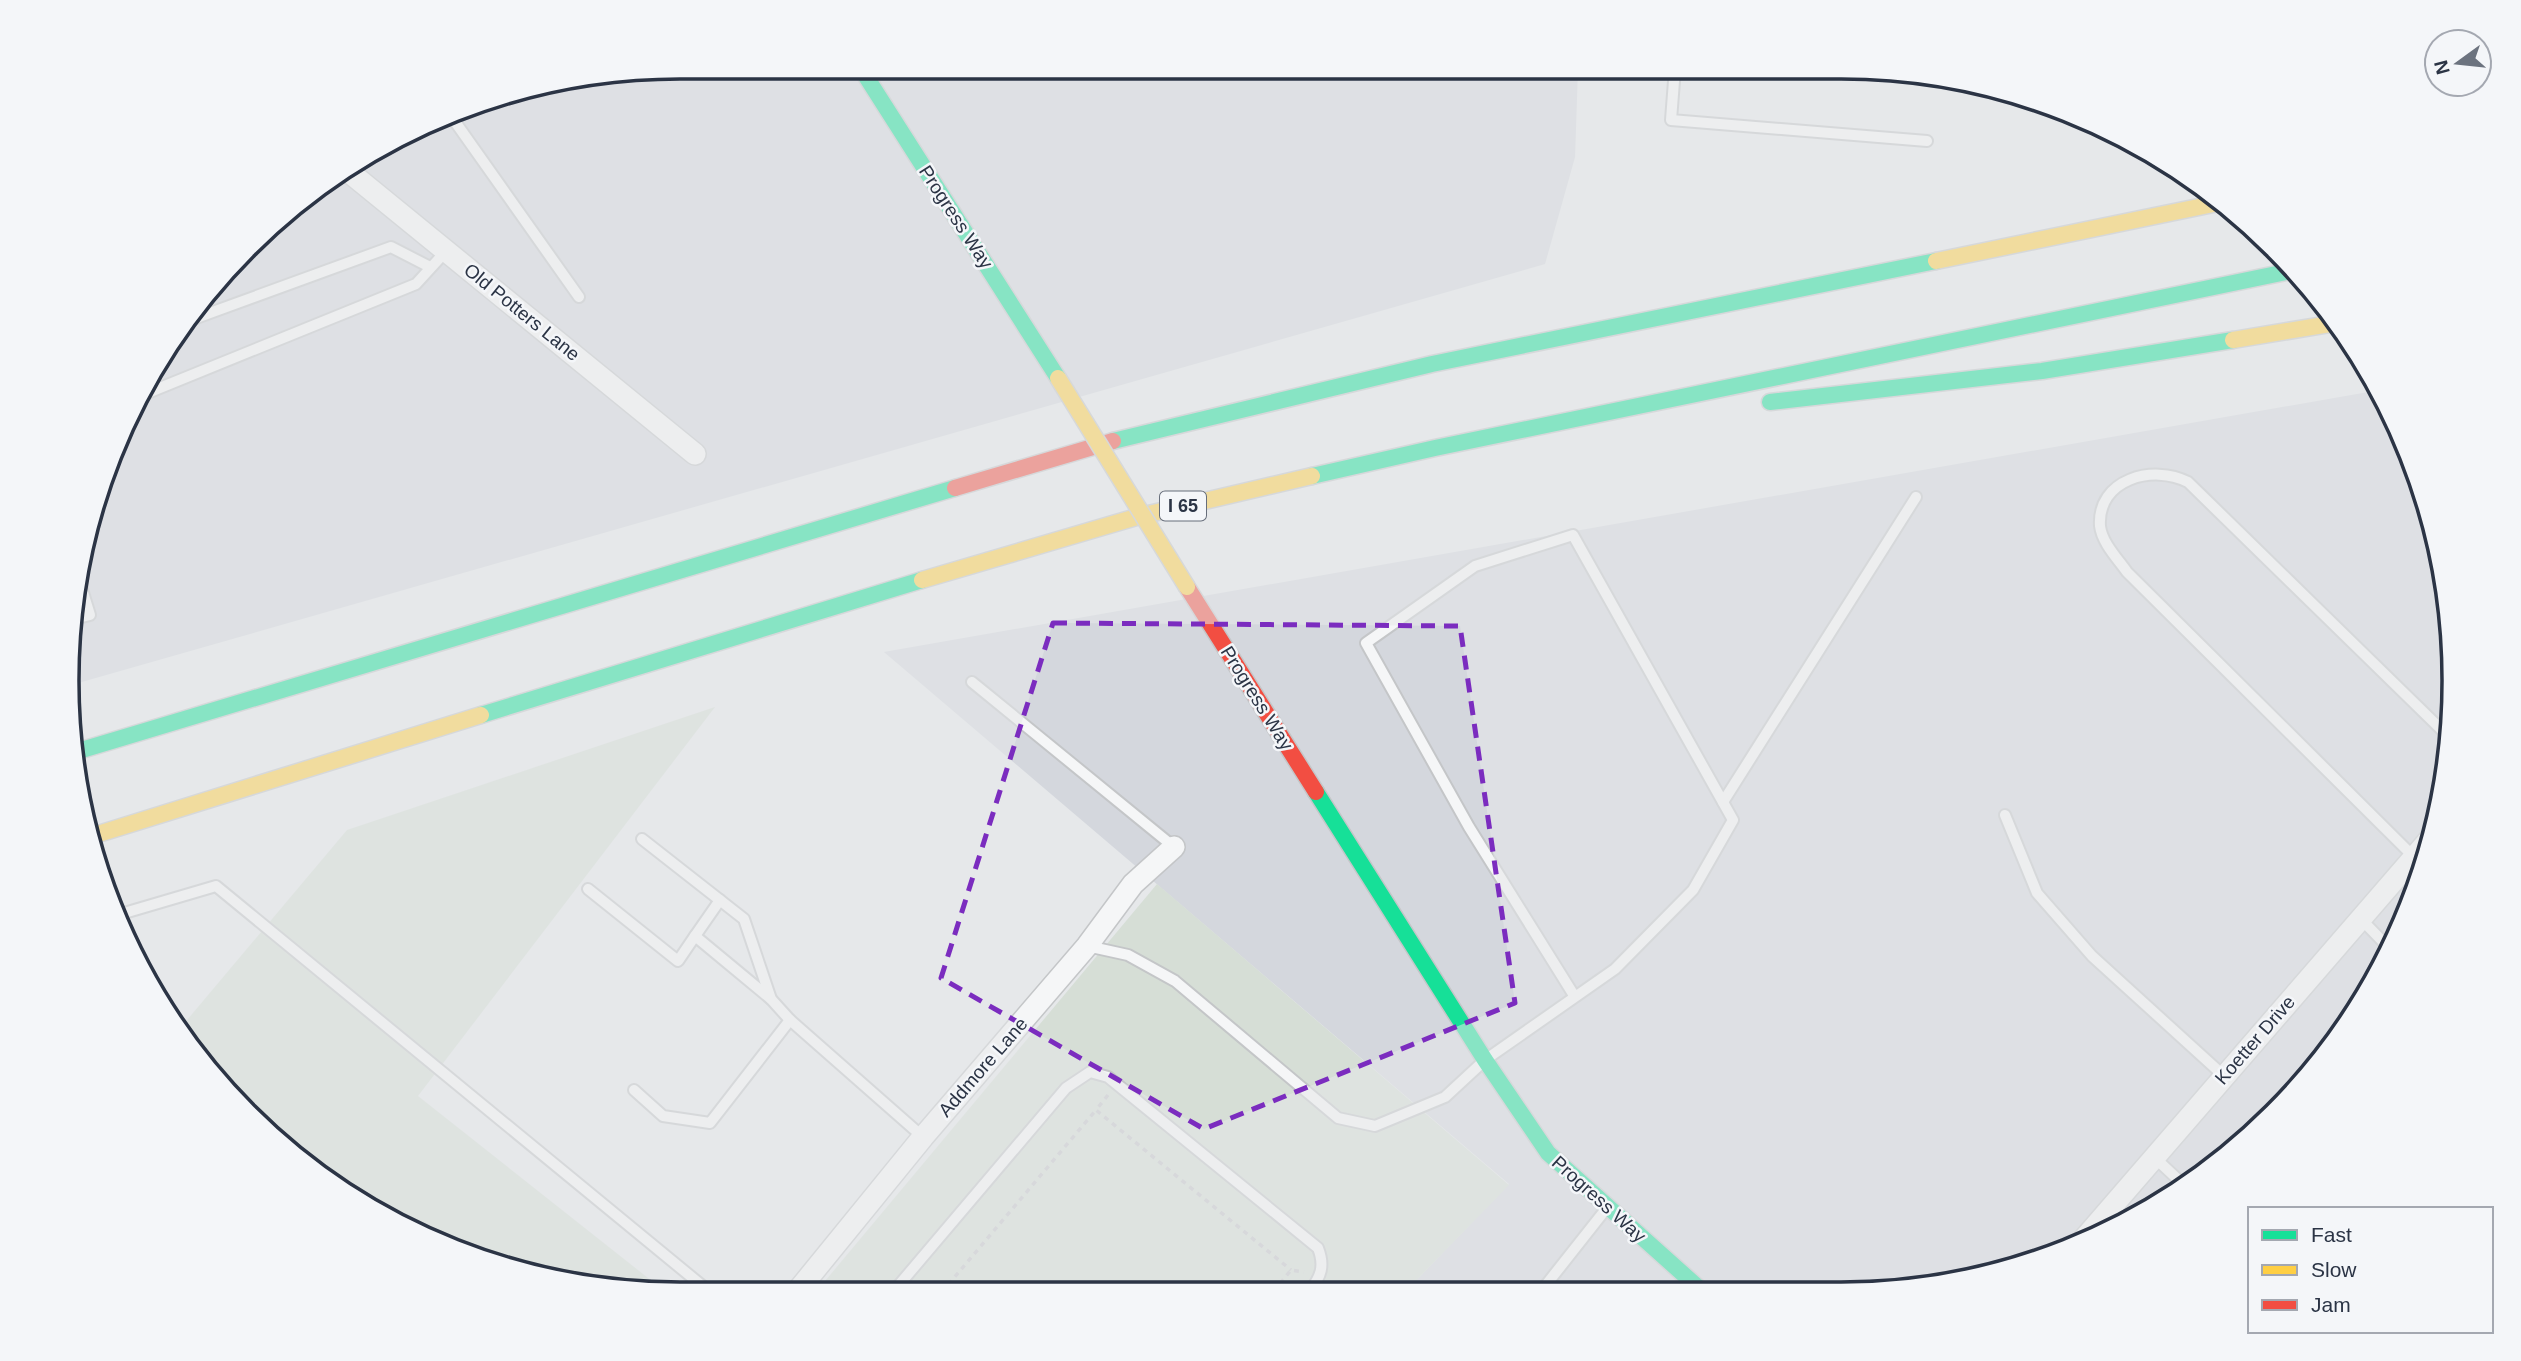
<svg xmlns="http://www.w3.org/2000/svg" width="2521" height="1361" viewBox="0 0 2521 1361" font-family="Helvetica,sans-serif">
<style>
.built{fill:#d4d7dd}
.green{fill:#d6ded6}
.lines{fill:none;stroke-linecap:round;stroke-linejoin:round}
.lane-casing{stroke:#c4c6c8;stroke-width:14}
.street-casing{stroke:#c4c6c8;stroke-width:24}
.fast-casing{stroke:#c4c6c8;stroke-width:19}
.slow-casing{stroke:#c4c6c8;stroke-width:19}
.jam-casing{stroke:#c4c6c8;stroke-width:19}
.path{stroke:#c5c6ca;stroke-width:3.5;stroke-dasharray:5 5;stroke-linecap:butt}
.lane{stroke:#f5f6f7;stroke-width:10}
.street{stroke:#f5f6f7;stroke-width:21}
.fast{stroke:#16e098;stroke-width:16}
.slow{stroke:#ffcf43;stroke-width:16}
.jam{stroke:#f24e42;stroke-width:16}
.slow-bridge-casing{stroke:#c4c6c8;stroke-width:19;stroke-linecap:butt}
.slow-bridge{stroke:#ffcf43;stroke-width:16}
.marked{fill:none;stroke:#7b2cbf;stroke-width:5;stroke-dasharray:14 9;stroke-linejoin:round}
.labels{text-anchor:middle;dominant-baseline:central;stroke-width:5;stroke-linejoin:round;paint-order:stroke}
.shield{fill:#f4f6f9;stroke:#676e7b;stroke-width:2}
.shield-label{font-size:18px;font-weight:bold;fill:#2b3445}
.street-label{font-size:19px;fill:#2b3445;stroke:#f4f6f9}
.rim{fill:none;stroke:#2b3445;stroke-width:3.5}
</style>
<rect width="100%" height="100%" fill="#e6e8ea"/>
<g class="built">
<path d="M681 67H1578L1575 157 1545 264 71 685 87 522 170 340 306 194 483 99Z"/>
<path d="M2380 390 2422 484 2449 601 2453 721 2433 840 2391 952 2302 1086 2182 1191 2075 1248 1921 1289 1406 1291 1509 1184 884 652Z"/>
</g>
<g class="green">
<path d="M715 707 418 1096 667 1293H641L521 1273 409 1231 306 1167 219 1086 182 1026 347 830Z"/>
<path d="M1157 884 1509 1185 1406 1291 815 1293Z"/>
</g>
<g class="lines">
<g class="lane-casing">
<g id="lane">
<path d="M1675 68 1671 120 1927 141"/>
<path d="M451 116 579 297"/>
<path d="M188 321 391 247 430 267"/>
<path d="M145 394 416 284 447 250"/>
<path d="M78 618 90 615 81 586"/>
<path d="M972 682 1174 847"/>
<path d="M1723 802 1916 497"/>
<path d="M2005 815 2037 893 2092 956 2224 1076"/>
<path d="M642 839 744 919 771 999 790 1020"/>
<path d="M2414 857 2127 572C2118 559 2102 543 2100 526 2097 479 2153 464 2188 482L2450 738"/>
<path d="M588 889 678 961 695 936 771 999"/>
<path d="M114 916 216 886 711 1293"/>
<path d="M2360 918 2392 951"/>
<path d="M695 936 720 900"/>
<path d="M1087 946 1128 955 1175 981 1338 1118 1375 1126 1445 1097 1485 1060 1615 969 1693 890 1733 820 1573 535 1475 566 1366 643 1469 827 1575 997"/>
<path d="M634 1090 663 1116 710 1123 790 1020 923 1137"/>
<path d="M2154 1157 2186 1187"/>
<path d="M1542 1290 1606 1209"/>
<path d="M893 1292 1066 1088 1090 1072 1108 1077 1318 1248C1325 1266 1321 1276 1310 1291"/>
</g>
</g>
<g class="street-casing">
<g id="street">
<path d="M348 171 695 454"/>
<path d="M2077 1247 2435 833"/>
<path d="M796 1293 923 1137 1087 946 1133 884 1174 847"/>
</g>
</g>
<g class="fast-casing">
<g id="fast">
<path d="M860 67 1058 378"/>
<path d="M1770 402 2042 371 2233 340"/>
<path d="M1113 441 1432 364 1936 261"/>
<path d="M1312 476 1435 448 2296 270"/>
<path d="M481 715 922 580"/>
<path d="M75 752 955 488"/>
<path d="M1316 792 1485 1060 1548 1153 1701 1290"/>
</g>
</g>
<g class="slow-casing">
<g id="slow">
<path d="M1936 261 2223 202"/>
<path d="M2233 340 2336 323"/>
<path d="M922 580 1140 516 1312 476"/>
<path d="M95 835 481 715"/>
</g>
</g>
<g class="jam-casing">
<g id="jam">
<path d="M955 488 1113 441"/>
<path d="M1187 587 1316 792"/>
</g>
</g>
<g class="path">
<path d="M1108 1095 1096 1110 1291 1270"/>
<path d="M1274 1291 1291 1270 1304 1272"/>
<path d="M942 1292 1096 1110"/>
</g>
<use href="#lane" class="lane"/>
<use href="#street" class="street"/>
<use href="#fast" class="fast"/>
<use href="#slow" class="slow"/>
<use href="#jam" class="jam"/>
<g class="slow-bridge-casing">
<path id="slow-bridge" d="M1058 378 1187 587"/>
</g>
<use href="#slow-bridge" class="slow-bridge"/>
</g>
<path d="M0 0H2521V1361H0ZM1053 623 1460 626 1515 1003 1204 1129 941 978Z" fill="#e6e8ea" fill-opacity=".55" fill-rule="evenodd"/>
<path class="marked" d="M1053 623 1460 626 1515 1003 1204 1129 941 978Z"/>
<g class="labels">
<rect class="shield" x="1160" y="491.5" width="46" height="29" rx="5"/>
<g class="shield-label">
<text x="1183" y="506">I 65</text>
</g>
<g class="street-label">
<text transform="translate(956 217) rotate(57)">Progress Way</text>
<text transform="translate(522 312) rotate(39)">Old Potters Lane</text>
<text transform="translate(1257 698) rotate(58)">Progress Way</text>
<text transform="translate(2255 1040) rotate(-49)">Koetter Drive</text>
<text transform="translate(983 1067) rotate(-49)">Addmore Lane</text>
<text transform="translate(1599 1199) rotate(42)">Progress Way</text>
</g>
</g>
<path d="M0 0H2521V1361H0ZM680 79H1841A601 601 0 0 1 2442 680V681A601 601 0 0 1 1841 1282H680A601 601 0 0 1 79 681V680A601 601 0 0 1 680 79Z" fill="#f4f6f9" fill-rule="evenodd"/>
<path class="rim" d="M680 79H1841A601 601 0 0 1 2442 680V681A601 601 0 0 1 1841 1282H680A601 601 0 0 1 79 681V680A601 601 0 0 1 680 79Z"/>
<rect x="2248" y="1207" width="245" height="126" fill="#f4f6f9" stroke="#a4a8b1" stroke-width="2"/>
<rect x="2262" y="1230" width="35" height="10" fill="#16e098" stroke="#a4a8b1" stroke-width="2"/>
<text x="2311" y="1242" font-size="21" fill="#2b3445">Fast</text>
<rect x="2262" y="1265" width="35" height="10" fill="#ffcf43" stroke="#a4a8b1" stroke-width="2"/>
<text x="2311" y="1277" font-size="21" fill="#2b3445">Slow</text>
<rect x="2262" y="1300" width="35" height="10" fill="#f24e42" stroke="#a4a8b1" stroke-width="2"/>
<text x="2311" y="1312" font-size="21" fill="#2b3445">Jam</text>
<g transform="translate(2458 63) rotate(255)"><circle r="33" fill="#f4f6f9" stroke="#a4a8b1" stroke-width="2"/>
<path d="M0-5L12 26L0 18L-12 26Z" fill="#6c737f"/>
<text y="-10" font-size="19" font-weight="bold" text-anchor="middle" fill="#2b3445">N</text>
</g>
</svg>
